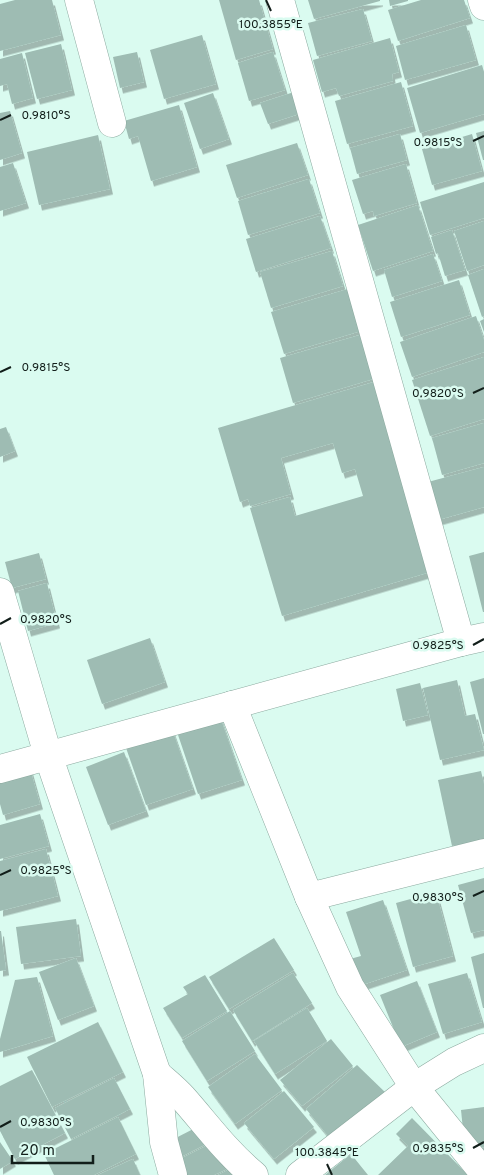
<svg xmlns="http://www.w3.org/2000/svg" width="484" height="1175" viewBox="0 0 484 1175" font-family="Overpass,sans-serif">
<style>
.building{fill:#9ebcb3;filter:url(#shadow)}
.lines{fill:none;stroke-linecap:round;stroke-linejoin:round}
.minor-casing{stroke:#8ba99f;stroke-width:29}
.minor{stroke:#fff;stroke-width:28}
.ticks{fill:none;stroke:#121e1a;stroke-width:2}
.ticks-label{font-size:12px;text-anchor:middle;fill:#121e1a;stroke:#dafbf0;stroke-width:5;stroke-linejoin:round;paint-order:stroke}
</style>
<defs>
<filter id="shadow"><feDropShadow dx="3" dy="5.5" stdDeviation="0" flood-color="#0004"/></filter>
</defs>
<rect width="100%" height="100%" fill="#dafbf0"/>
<g class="building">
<path d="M15 0H52L61 35 0 51V4Z"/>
<path d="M219 0H259L273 49 236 60Z"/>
<path d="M308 0H380V1L314 19Z"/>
<path d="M389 0H408V1L390 6Z"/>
<path d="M421 0H464L470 18 398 41 388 10Z"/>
<path d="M363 9 372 41 317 56 308 23Z"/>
<path d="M466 25 476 60 405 80 396 46Z"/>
<path d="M202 35 216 84 164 99 150 50Z"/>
<path d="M390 38 399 72 392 74 393 81 339 96 336 88 322 92 313 60Z"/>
<path d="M61 44 72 90 37 99 25 53Z"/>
<path d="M137 52 144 82 120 88 113 57Z"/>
<path d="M273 52 285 90 249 101 238 63Z"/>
<path d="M22 53 33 98 12 104 7 84 0 86V59Z"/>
<path d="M482 65 484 72V114L420 133 407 88Z"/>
<path d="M401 82 413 126 347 144 335 101Z"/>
<path d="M294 92 302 113 268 124 260 103Z"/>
<path d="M213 93 229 139 200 149 184 103Z"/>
<path d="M179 105 197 167 151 181 138 136 129 139 124 121Z"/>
<path d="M10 111 22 153 0 160V113Z"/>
<path d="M484 131V160H483L476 133Z"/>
<path d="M400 134 407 160 357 174 350 148Z"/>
<path d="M472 134 482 171 432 185 422 149Z"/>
<path d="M98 135 110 189 39 205 27 152Z"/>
<path d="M297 143 308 175 237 198 226 165Z"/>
<path d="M13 163 26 203 0 211V167Z"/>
<path d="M406 164 417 203 374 216 373 211 363 214 352 180Z"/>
<path d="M309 179 320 213 248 235 238 201Z"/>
<path d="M484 182V218L430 235 420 202Z"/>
<path d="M418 205 433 251 373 271 358 225Z"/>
<path d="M320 216 331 248 256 272 246 239Z"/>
<path d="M484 221V265L467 271 454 231Z"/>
<path d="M452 230 465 270 445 276 438 253 436 254 431 237Z"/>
<path d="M332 251 343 286 271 308 260 272Z"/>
<path d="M433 254 442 281 392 297 384 270Z"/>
<path d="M484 269V316L482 317 468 275Z"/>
<path d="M459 280 470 315 401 337 390 302Z"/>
<path d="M351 288 364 330 284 354 271 312Z"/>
<path d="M476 316 484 340V352L412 377 400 342Z"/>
<path d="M484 319V332L480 321Z"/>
<path d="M360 335 373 379 293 403 280 358Z"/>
<path d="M484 357V419L430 436 412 380Z"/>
<path d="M374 382 430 572 282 616 250 508 290 497 295 516 363 496 355 469 342 473 333 443 281 458 291 494 250 506 248 499 240 502 218 428Z"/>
<path d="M484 423V463L442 475 432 438Z"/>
<path d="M6 427 15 451 0 457V429Z"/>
<path d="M484 467V507L438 520 428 482Z"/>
<path d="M484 552V612H483L469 556Z"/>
<path d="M39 553 46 579 12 588 5 562Z"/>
<path d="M47 583 57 623 28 631 18 591Z"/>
<path d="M150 638 165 682 102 704 87 660Z"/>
<path d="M484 678V734H483L470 682Z"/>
<path d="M457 680 465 716 475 714 484 750 440 760 423 688Z"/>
<path d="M420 683 428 715 403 721 396 689Z"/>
<path d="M218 711 242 780 198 794 175 726Z"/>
<path d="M172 729 193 789 146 805 125 745Z"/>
<path d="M124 752 146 811 108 825 86 767Z"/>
<path d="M29 765 40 804 3 815 0 804V773Z"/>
<path d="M481 771 484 784V840L452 846 438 780Z"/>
<path d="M40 814 49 846 0 859V825Z"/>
<path d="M46 849 58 896 0 911V861Z"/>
<path d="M484 878V930L471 933 458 885Z"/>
<path d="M436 892 453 956 413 967 396 903Z"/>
<path d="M383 900 407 970 359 986 350 959 361 956 346 912Z"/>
<path d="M76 919 81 956 21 964 16 927Z"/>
<path d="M0 931H1L6 970 0 971Z"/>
<path d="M274 938 294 970 229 1009 209 977Z"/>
<path d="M484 953V1008H483L471 957Z"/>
<path d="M76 958 94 1006 58 1020 39 972Z"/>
<path d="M293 973 312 1003 252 1041 233 1010Z"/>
<path d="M467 973 482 1022 443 1034 428 984Z"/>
<path d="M205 975 227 1011 182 1038 163 1008 188 994 183 987Z"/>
<path d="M37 977 53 1036 0 1052V1039L15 980Z"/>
<path d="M417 981 437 1032 401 1047 380 995Z"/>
<path d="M307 1008 327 1041 275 1074 254 1041Z"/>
<path d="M230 1011 255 1051 207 1081 182 1041Z"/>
<path d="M98 1022 123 1072 52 1107 27 1057Z"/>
<path d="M331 1039 353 1066 302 1106 280 1080Z"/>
<path d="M255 1054 282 1090 235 1124 208 1087Z"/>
<path d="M357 1065 388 1095 333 1142 306 1109Z"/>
<path d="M32 1070 65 1133 15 1159 0 1131V1086Z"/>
<path d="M114 1078 130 1109 71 1139 55 1108Z"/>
<path d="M284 1091 314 1127 274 1159 244 1123Z"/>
<path d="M484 1107V1147L465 1149 461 1110Z"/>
<path d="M118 1117 136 1154 94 1175H54L44 1154Z"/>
<path d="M412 1118 468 1175H378L408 1146 396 1134Z"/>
<path d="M203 1124 212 1141 175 1160 166 1143Z"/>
<path d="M216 1141 229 1168 214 1175H178L172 1163Z"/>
<path d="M0 1142 13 1161 0 1169Z"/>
<path d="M351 1154 368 1175H325Z"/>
<path d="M133 1159 140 1175H98Z"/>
<path d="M232 1168 235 1175H218Z"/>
</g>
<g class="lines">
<g class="minor-casing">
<g id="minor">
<path d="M79 0 112 123"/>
<path d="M280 0 461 642"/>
<path d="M482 0 484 6"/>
<path d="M0 592 48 755 157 1074 164 1142 173 1175"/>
<path d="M232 705 309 897 484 853"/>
<path d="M0 769 461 642 484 637"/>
<path d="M309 897 350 987 414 1087 484 1173"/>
<path d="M157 1074C166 1082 175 1089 183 1098 206 1124 227 1153 254 1175"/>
<path d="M300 1175 414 1087 454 1062 484 1048"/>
</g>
</g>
<use href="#minor" class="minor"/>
</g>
<path class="ticks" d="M266 0 271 11M0 120 11 115M473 141 484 136M0 372 11 367M473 393 484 388M0 624 11 618M473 645 484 639M0 875 11 870M473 896 484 891M0 1127 11 1121M473 1148 484 1142M327 1164 332 1175"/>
<g class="ticks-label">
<text x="271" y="28">100.3855°E</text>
<text x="46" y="119">0.9810°S</text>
<text x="438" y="146">0.9815°S</text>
<text x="46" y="371">0.9815°S</text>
<text x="438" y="397">0.9820°S</text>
<text x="46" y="623">0.9820°S</text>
<text x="438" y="649">0.9825°S</text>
<text x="46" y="874">0.9825°S</text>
<text x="438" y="901">0.9830°S</text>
<text x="46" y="1126">0.9830°S</text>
<text x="438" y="1152">0.9835°S</text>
<text x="327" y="1156">100.3845°E</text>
</g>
<path d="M12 1155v8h81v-8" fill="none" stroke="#121e1a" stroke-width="2.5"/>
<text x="20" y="1155" font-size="15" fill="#121e1a" stroke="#dafbf0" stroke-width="4" paint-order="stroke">20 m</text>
</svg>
